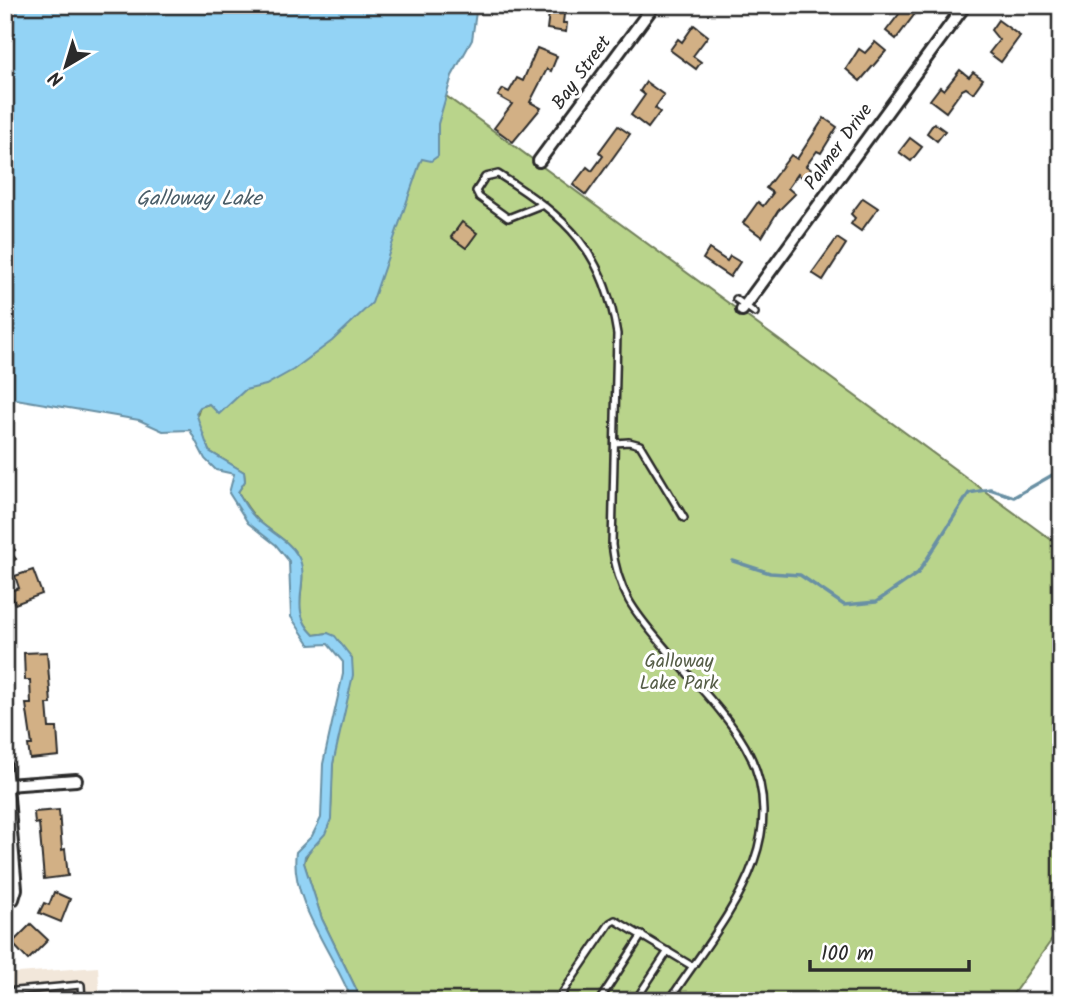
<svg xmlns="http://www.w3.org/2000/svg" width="1066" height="1006" viewBox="0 0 1066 1006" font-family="Kalam,sans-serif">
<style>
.built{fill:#f2e7da}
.green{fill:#b9d48b;stroke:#72805b;stroke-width:2}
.water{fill:#93d3f5;stroke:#6990a4;stroke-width:2}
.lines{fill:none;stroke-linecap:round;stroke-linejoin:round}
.stream{stroke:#6990a4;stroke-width:3.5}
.building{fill:#d2b085;stroke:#2b2b2b;stroke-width:2}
.service-casing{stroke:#2b2b2b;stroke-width:10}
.minor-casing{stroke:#2b2b2b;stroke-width:16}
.service{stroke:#fff;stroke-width:5}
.minor{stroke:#fff;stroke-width:10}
.labels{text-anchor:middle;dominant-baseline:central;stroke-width:6;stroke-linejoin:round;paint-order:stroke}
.street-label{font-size:19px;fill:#2b2b2b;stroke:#fff}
.park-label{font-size:19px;fill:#565e48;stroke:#fff}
.water-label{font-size:21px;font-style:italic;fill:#4a5d68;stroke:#fff}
</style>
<rect width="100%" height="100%" fill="#fff"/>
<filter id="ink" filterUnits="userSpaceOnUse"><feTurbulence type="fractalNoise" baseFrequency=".0143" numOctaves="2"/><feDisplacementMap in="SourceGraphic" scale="14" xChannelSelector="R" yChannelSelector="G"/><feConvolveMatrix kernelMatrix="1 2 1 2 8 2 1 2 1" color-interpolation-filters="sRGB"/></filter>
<g filter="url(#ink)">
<path class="built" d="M98 967 100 1001H5V974Z"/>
<path class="green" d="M322 5 1061 547V927L1008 1001H362L322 919 304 863C307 846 328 837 330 818 333 800 331 782 333 764 337 728 353 694 352 658L328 633 314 635C287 609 309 588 300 562 294 543 275 535 261 523 251 514 245 504 238 492L245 481 244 472 209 451 196 419 200 407 209 404Z"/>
<path class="water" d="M5 5H477L472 40 452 76 438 124V156L431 161 422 159 420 163 372 303 332 341 293 370 266 385 245 390 219 414 209 404 200 407 196 413 209 451 244 472 245 481 238 492C244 504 251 515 261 523 274 534 289 541 298 556 312 581 286 608 314 635L328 633 335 636 352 658 353 675 333 764 331 819 325 834 305 856 304 863 322 919 362 1001H352C336 957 289 900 296 852L312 836 321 818 323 764 343 674V662L328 644 310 645 291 617 289 561 276 545 248 523 229 493 234 474 216 470 205 459 190 430 163 431 139 420 16 399 9 401 5 413Z"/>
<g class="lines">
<path class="stream" d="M733 561 770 573 800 575 844 605 876 602 918 573 969 493 990 489 1014 497 1061 470"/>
</g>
<g class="building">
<path d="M550 5 565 6 563 23H567L566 32 547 29Z"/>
<path d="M906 5 917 11 896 39 886 31Z"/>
<path d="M998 20 1020 36 1001 62 989 53 999 40 991 30Z"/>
<path d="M694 25 708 36 693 56 701 62 696 69 670 50 678 39 682 42Z"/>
<path d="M875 42 886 51 860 81 846 69 859 49 865 53Z"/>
<path d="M537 48 557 56 551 71 547 69 530 102 541 108 513 142 494 128 512 104 498 96 503 89 509 92 517 78 523 81Z"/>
<path d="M960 70 969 77 973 72 983 79 973 93 966 88 962 90 946 112 930 100 940 87 944 90Z"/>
<path d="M646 82 664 95 655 108 660 112 648 128 631 115 645 95 640 91Z"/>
<path d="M824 118 837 127 821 153 817 151 806 166 812 170 805 180 798 174 788 188 795 194 778 211 762 237 743 223 758 202 763 206 773 193 766 188 791 155 797 159Z"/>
<path d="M934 123 945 131 937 141 927 133Z"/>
<path d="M618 126 630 134 586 195 573 185 587 167 592 171 603 156 599 152Z"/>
<path d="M910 138 922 147 911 161 899 152Z"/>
<path d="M863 198 878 208 861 231 851 224 855 218 851 214Z"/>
<path d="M462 222 477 233 466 248 451 237Z"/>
<path d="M837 238 846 244 823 280 812 273Z"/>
<path d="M709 249 727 261 730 256 740 262 730 277 703 259Z"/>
<path d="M5 537 15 550 11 553 16 559 5 566Z"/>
<path d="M33 570 42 594 15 604 10 591 19 588 15 576Z"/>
<path d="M47 652 51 704H47L49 728H57L59 756 30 759 28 745H32L26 704H31L30 680H25L24 653Z"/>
<path d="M59 810 62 850 65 849 68 876 44 879 39 823 35 824 34 812Z"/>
<path d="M54 892 70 899 61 922 39 913 44 903 49 905Z"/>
<path d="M31 924 48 940 28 960 12 943Z"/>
</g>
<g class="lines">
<g class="service-casing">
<g id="service">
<path d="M541 205 508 218 479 197 476 191 485 177 498 174C568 218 604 251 617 334L612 545C618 597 639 617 671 655 696 684 726 713 745 746 800 841 717 927 669 1001"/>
<path d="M736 299 755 313"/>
<path d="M615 443 629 442 640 445 684 518"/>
<path d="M5 992 81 985 82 1001"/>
<path d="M557 1001 610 923 615 920 692 966"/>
<path d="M599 1001 642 935"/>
<path d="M635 1001 668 951"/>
</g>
</g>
<g class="minor-casing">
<g id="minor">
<path d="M539 161 654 5"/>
<path d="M742 310 965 5"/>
<path d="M5 764 16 889 13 899 5 903"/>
<path d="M7 785 76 780"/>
</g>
</g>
<use href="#service" class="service"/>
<use href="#minor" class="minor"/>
</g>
</g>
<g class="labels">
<g class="street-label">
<text transform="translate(582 73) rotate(-54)">Bay Street</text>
<text transform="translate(839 147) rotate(-54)">Palmer Drive</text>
</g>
<g class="park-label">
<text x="679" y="662">Galloway<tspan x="679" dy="22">Lake Park</tspan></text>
</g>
<g class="water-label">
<text x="199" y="199">Galloway Lake</text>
</g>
</g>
<rect width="1066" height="1006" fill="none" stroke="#fff" stroke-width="28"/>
<rect x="14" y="14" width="1038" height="978" fill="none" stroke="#2b2b2b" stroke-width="2.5" filter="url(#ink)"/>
<g transform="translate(66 66) rotate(218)" stroke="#ffffff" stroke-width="5" paint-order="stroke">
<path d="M0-5L12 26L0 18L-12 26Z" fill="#2b2b2b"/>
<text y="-10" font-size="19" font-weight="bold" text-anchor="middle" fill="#2b2b2b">N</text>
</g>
<path d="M810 960v10h159v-10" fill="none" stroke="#2b2b2b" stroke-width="3.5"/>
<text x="821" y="960" font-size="21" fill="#2b2b2b" stroke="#ffffff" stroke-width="5" paint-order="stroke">100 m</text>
</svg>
